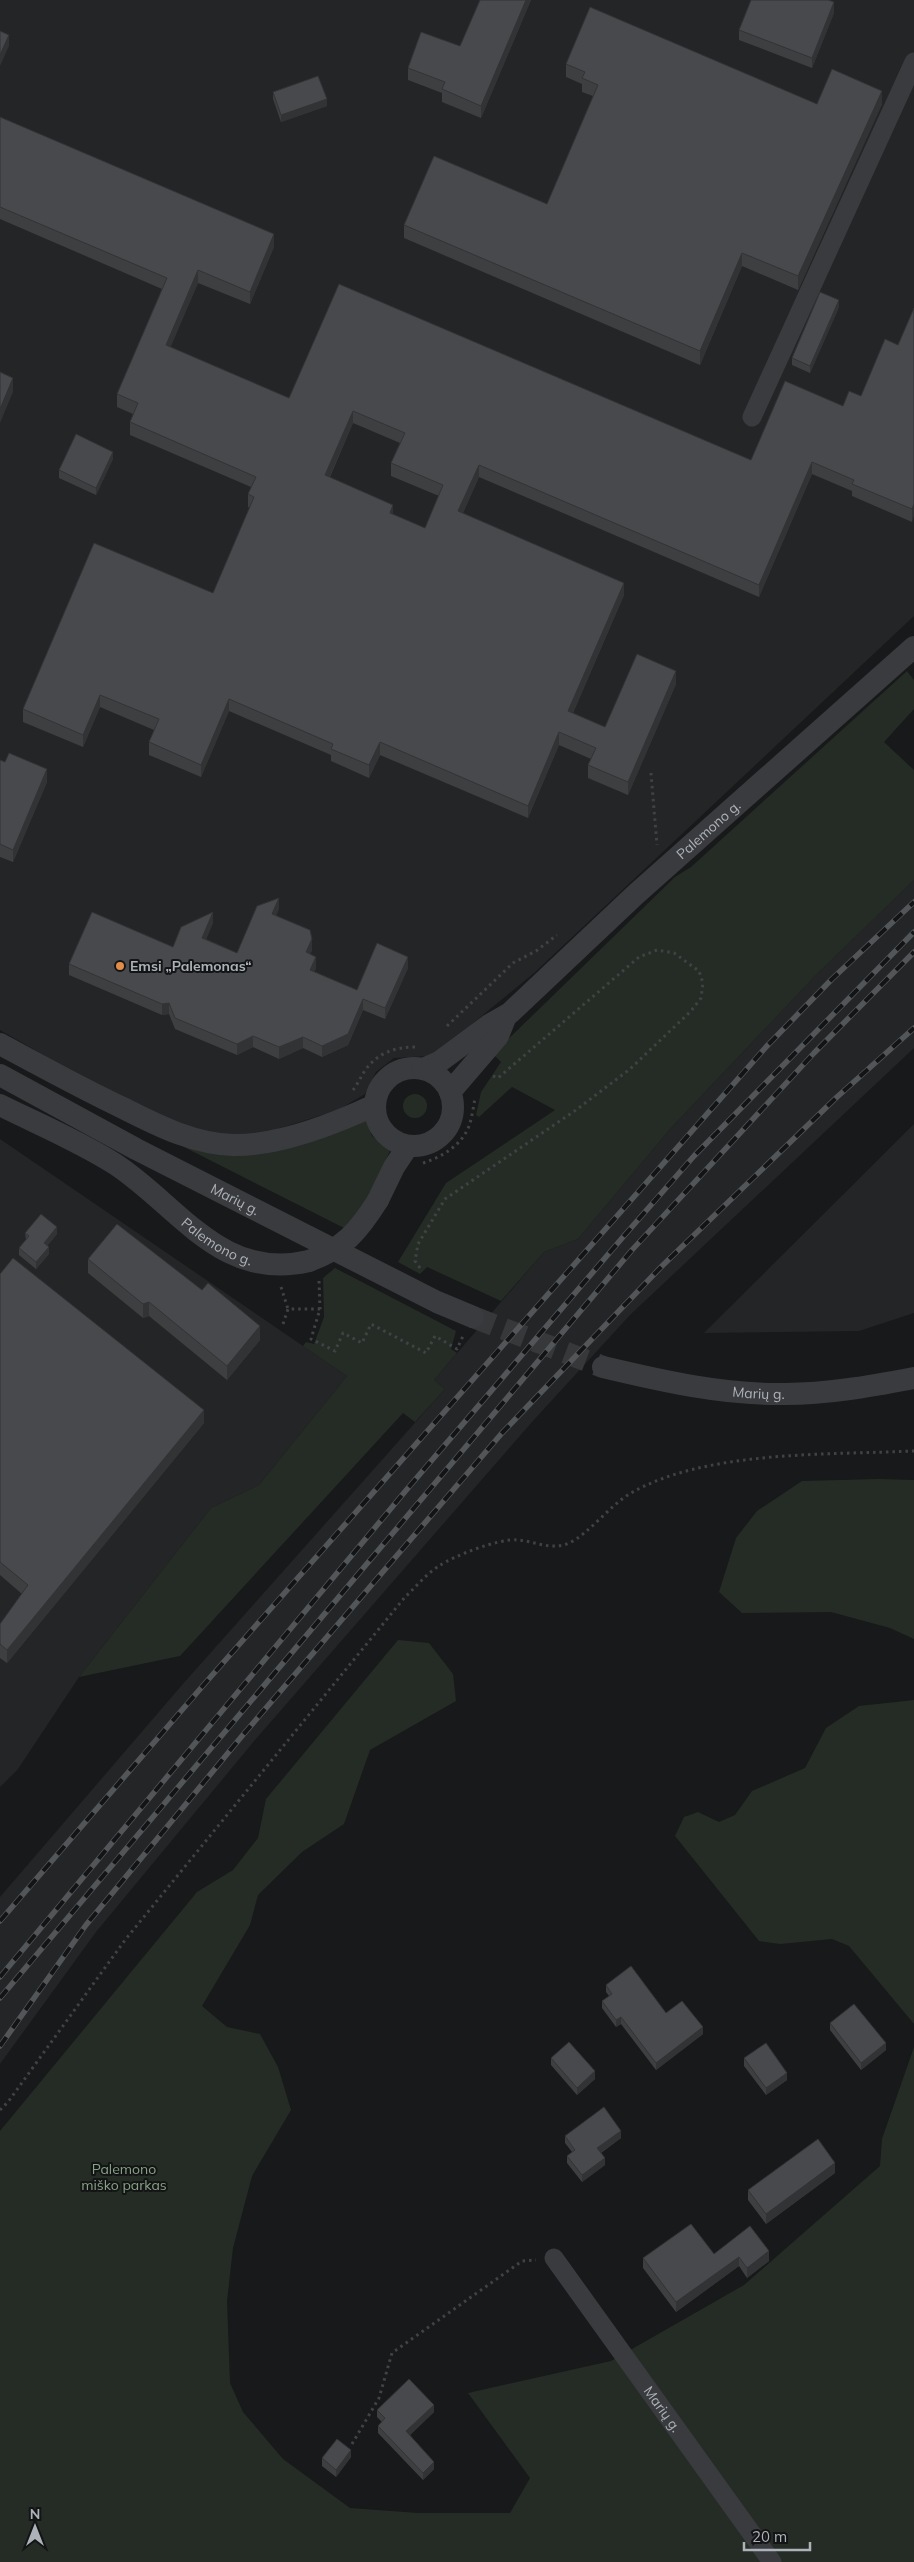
<svg xmlns="http://www.w3.org/2000/svg" width="914" height="2562" viewBox="0 0 914 2562" font-family="Mulish,sans-serif">
<style>
.built{fill:#242527}
.green{fill:#252c25}
.lines{fill:none;stroke-linecap:round;stroke-linejoin:round}
.tertiary-tunnel{stroke:#36383a;stroke-width:22;stroke-dasharray:22 11;stroke-linecap:butt}
.path{stroke:#404346;stroke-width:3;stroke-dasharray:2.5 4;stroke-linecap:butt}
.minor{stroke:#3a3b3f;stroke-width:19}
.tertiary{stroke:#3a3b3f;stroke-width:22}
.rail-casing{stroke:#535659;stroke-width:5.5}
.rail{stroke:#131415;stroke-width:4;stroke-dasharray:11;stroke-linecap:butt}
.tertiary-bridge{stroke:#3a3b3f;stroke-width:22}
.wall{fill:#3d3f41;fill-rule:evenodd}
.shaded-wall{fill:#323335}
.building{fill:#47494c;stroke:#323335;fill-rule:evenodd}
.poi-dot{fill:#e18c49;stroke:#131415;stroke-width:2}
.labels{text-anchor:middle;dominant-baseline:central;stroke-width:4;stroke-linejoin:round;paint-order:stroke}
.street-label{font-size:14px;fill:#acb2b8;stroke:#131415}
.poi-label{font-size:14px;font-weight:bold;fill:#acb2b8;stroke:#131415;text-anchor:start}
.park-label{font-size:14px;fill:#89a285;stroke:#131415}
</style>
<rect width="100%" height="100%" fill="#18191a"/>
<g class="built">
<path d="M0 0H914V616L534 973 472 1024 429 1056 394 1058 376 1072 365 1094 338 1110 258 1135H219L182 1127 47 1057 0 1030Z"/>
<path d="M914 880V1048L630 1315 532 1422 255 1740 96 1932 0 2064V1897L182 1685 445 1389 434 1380 544 1252 578 1239 671 1128 815 976Z"/>
<path d="M914 1124V1313L859 1331 704 1333Z"/>
<path d="M0 1139 347 1376 259 1485 211 1508 79 1677 18 1769 0 1787Z"/>
</g>
<g class="green">
<path d="M907 671 914 680V709L884 742 914 770V880L815 976 671 1128 578 1239 544 1252 501 1301 427 1267 420 1274 398 1262 446 1183 555 1110 512 1087 479 1117 476 1115 481 1092 501 1062 493 1054 498 1049 675 877 691 867Z"/>
<circle cx="415" cy="1106" r="12"/>
<path d="M366 1120 372 1136 390 1151 371 1191 346 1229 180 1145Z"/>
<path d="M335 1268 456 1331 451 1349 457 1353 434 1380 445 1389 415 1422 403 1413 180 1656 79 1677 211 1508 259 1485 347 1376 303 1346 306 1342 314 1344 324 1317 323 1278Z"/>
<path d="M878 1479 914 1480V1639L890 1628 831 1612 742 1613 719 1592 736 1538 757 1511 802 1481Z"/>
<path d="M398 1640 429 1643 453 1674 456 1701 370 1750 344 1824 302 1852 258 1895 250 1925 202 2006 227 2027 260 2034 278 2067 291 2110 252 2176 233 2248 227 2301 230 2383 243 2412 283 2459 350 2508 418 2513H510L530 2478 468 2393 611 2361 744 2285 880 2166 882 2139 914 2047V2562H0V2131L197 1892 233 1870 258 1838 266 1799Z"/>
<path d="M914 1700V2024L849 1946 832 1939 780 1944 759 1941 675 1836 684 1817 698 1812 719 1822 735 1815 752 1791 805 1768 826 1728 859 1706Z"/>
</g>
<g class="lines">
<path class="tertiary-tunnel" d="M473 1317 603 1367"/>
<g class="path">
<path d="M651 773 657 845"/>
<path d="M447 1026 513 963 536 951 557 935"/>
<path d="M353 1090C358 1084 361 1076 366 1069 378 1053 395 1047 415 1047"/>
<path d="M423 1163C442 1157 462 1145 469 1126 472 1118 473 1108 475 1099"/>
<path d="M420 1268 415 1261 418 1244 445 1199 576 1110 630 1069 691 1011 701 998 703 983 699 971 674 953 657 950 639 957 498 1078 493 1076"/>
<path d="M319 1281 320 1309"/>
<path d="M281 1287 288 1309"/>
<path d="M283 1324 288 1309H320L311 1339 335 1351 343 1333 362 1343 371 1324 426 1353 435 1336 457 1349 463 1336"/>
<path d="M0 2110 8 2102 125 1940 405 1597C416 1587 426 1574 439 1566 453 1556 500 1538 517 1540 535 1541 551 1551 569 1543 589 1534 610 1505 631 1493 706 1450 829 1455 914 1451"/>
<path d="M352 2444 379 2398 392 2353 522 2261 536 2260"/>
</g>
<g class="minor">
<path d="M752 417 914 62"/>
<path id="s1" d="M554 2258 772 2562"/>
</g>
<g class="tertiary">
<path d="M0 1044C41 1066 83 1089 125 1109 159 1126 194 1144 233 1145 278 1146 334 1124 375 1105"/>
<circle cx="414" cy="1107" r="39"/>
<path id="s2" d="M423 1069 439 1062 489 1025 510 1013 635 895 914 647"/>
<path id="s3" d="M0 1075 136 1149 437 1302 473 1317"/>
<path d="M450 1092 498 1036 506 1016"/>
<path id="s4" d="M0 1105C38 1124 79 1141 115 1164 179 1206 221 1282 309 1261"/>
<path d="M378 1200 394 1167 408 1146"/>
<path id="s5" d="M603 1367C662 1381 723 1395 785 1394 828 1394 871 1386 914 1378"/>
</g>
<g class="rail-casing">
<g id="rail">
<path d="M0 1921 207 1681 766 1047 832 979 914 902"/>
<path d="M0 1977 408 1488 623 1237 694 1156 914 932"/>
<path d="M0 1998 632 1250 814 1053 914 952"/>
<path d="M0 2046 86 1925 242 1736 502 1433 662 1266 837 1097 914 1028"/>
</g>
</g>
<use href="#rail" class="rail"/>
<path class="tertiary-bridge" d="M309 1261C344 1248 358 1232 378 1200"/>
</g>
<g class="wall">
<path d="M531 0 481 118 442 102V93L408 80V68L460 46Z"/>
<path d="M834 13 812 68 739 40V30Z"/>
<path d="M566 64 817 104H882L798 290 742 266 700 365 404 238V225L547 204 593 96 582 92V84L566 77Z"/>
<path d="M273 92 327 106 281 122 273 99Z"/>
<path d="M0 117 274 247 250 304 198 283 170 347 289 398 751 460 843 406 861 396 898 345 914 308 912 522 852 496V491L812 474 759 597 479 477 463 513 624 595 573 713 605 727 676 684 628 795 588 778V765L591 759 559 745 528 818 380 755 369 778 331 761V755L229 711 201 777 149 755V742L154 730 100 707 83 747 23 722V709L213 593 250 508 248 507V494L251 487 130 435V422L133 414 117 407V394L162 289 0 219ZM353 423 400 443 391 463V476L439 496 425 528 393 514 330 477Z"/>
<path d="M839 307 810 373 792 365V358Z"/>
<path d="M113 459 96 495 59 478V470Z"/>
<path d="M0 760 47 782 13 862 0 857Z"/>
<path d="M279 909 276 915 312 950 310 954 316 968 314 972 357 990 408 968 385 1019 363 1010 348 1045 322 1057 303 1048 279 1059 253 1047 237 1055 175 1029 169 1014 162 1015 69 975V964L173 947 213 923 206 939 237 953Z"/>
<path d="M25 1233 57 1234 47 1246 49 1254 36 1269 19 1255V1248L26 1240Z"/>
<path d="M88 1259 260 1340 227 1380 149 1316 143 1318 88 1273Z"/>
<path d="M0 1274 204 1423 7 1663 0 1658V1624L22 1594 0 1575Z"/>
<path d="M606 1985 666 2013 703 2034 656 2070 621 2024 616 2027 602 2008V2001L609 1996 606 1992Z"/>
<path d="M830 2023 886 2050 861 2070 830 2030Z"/>
<path d="M551 2058 595 2079 577 2095 551 2065Z"/>
<path d="M744 2058 787 2080 766 2095 744 2066Z"/>
<path d="M565 2136 621 2138 601 2153 605 2165 582 2182 567 2163V2156L572 2152 565 2143Z"/>
<path d="M835 2173 766 2224 748 2200V2190Z"/>
<path d="M714 2254 769 2261 747 2278 739 2266 676 2312 643 2268V2258Z"/>
<path d="M377 2410 434 2412 410 2435 434 2469 423 2480 378 2433V2426L382 2422 377 2417Z"/>
<path d="M351 2457 336 2477 322 2466V2458Z"/>
</g>
<g class="shaded-wall">
<path d="M526 0H531L481 118V106Z"/>
<path d="M834 2V13L812 68V58Z"/>
<path d="M9 35V46L0 66V55Z"/>
<path d="M882 91V104L798 290V276Z"/>
<path d="M327 99V106L281 122V115Z"/>
<path d="M274 234V247L250 304V292Z"/>
<path d="M742 253V266L700 365V351Z"/>
<path d="M198 270V283L166 358V345Z"/>
<path d="M839 300V307L810 373V366Z"/>
<path d="M13 378V392L0 423V409Z"/>
<path d="M353 411V423L325 487V475Z"/>
<path d="M113 452V459L96 495V488Z"/>
<path d="M812 462V474L759 597V585Z"/>
<path d="M479 465V477L458 524V511Z"/>
<path d="M914 504V516L912 522V509Z"/>
<path d="M393 505V517L390 513Z"/>
<path d="M624 583V595L568 724V711Z"/>
<path d="M676 671V684L628 795V782Z"/>
<path d="M100 695V707L83 747V735Z"/>
<path d="M229 699V711L201 777V765Z"/>
<path d="M559 732V745L528 818V806Z"/>
<path d="M380 742V755L369 778V765Z"/>
<path d="M47 769V782L13 862V850Z"/>
<path d="M279 898V909L272 925V914Z"/>
<path d="M213 912V923L202 949V938Z"/>
<path d="M312 939V950L306 963V952Z"/>
<path d="M316 957V968L310 981V970Z"/>
<path d="M408 957V968L385 1019V1008Z"/>
<path d="M363 999V1010L348 1045 322 1057V1046Z"/>
<path d="M169 1003V1014L162 1015V1004Z"/>
<path d="M253 1036V1047L237 1055V1044Z"/>
<path d="M303 1037V1048L279 1059V1047Z"/>
<path d="M57 1227V1234L44 1250V1243Z"/>
<path d="M49 1247V1254L36 1269V1262Z"/>
<path d="M149 1302V1316L143 1318V1304Z"/>
<path d="M260 1326V1340L227 1380V1366Z"/>
<path d="M204 1410V1423L7 1663V1650Z"/>
<path d="M621 2017V2024L616 2027V2020Z"/>
<path d="M703 2027V2034L656 2070V2063Z"/>
<path d="M886 2043V2050L861 2070V2063Z"/>
<path d="M595 2071V2079L577 2095V2088Z"/>
<path d="M787 2073V2080L766 2095V2088Z"/>
<path d="M621 2131V2138L597 2155V2148Z"/>
<path d="M605 2158V2165L582 2182V2175Z"/>
<path d="M835 2163V2173L766 2224V2214Z"/>
<path d="M769 2251V2261L747 2278V2268Z"/>
<path d="M739 2257V2266L676 2312V2302Z"/>
<path d="M434 2405V2412L406 2439V2431Z"/>
<path d="M351 2450V2457L336 2477V2470Z"/>
<path d="M434 2462V2469L423 2480V2473Z"/>
</g>
<g class="building">
<path d="M480 0H526L481 106 442 89 445 82 408 68 421 32 460 46Z"/>
<path d="M751 0H828L834 2 812 58 739 30Z"/>
<path d="M590 7 817 104 832 69 882 91 798 276 742 253 700 351 404 225 434 156 547 204 598 85 582 78 585 72 566 64Z"/>
<path d="M0 31 9 35 0 55Z"/>
<path d="M318 76 327 99 281 115 273 92Z"/>
<path d="M0 117 274 234 250 292 198 270 166 345 289 398 339 284 751 460 785 381 843 406 849 391 861 396 885 339 898 345 914 308V504L912 509 852 484 854 480 812 462 759 585 479 465 458 511 624 583 568 711 605 727 637 654 676 671 628 782 588 765 596 748 559 732 528 806 380 742 369 765 331 749 333 744 229 699 201 765 149 742 159 719 100 695 83 735 23 709 94 543 213 593 254 497 248 494 256 477 130 422 138 403 117 394 167 278 0 207ZM353 411 405 433 391 463 443 485 425 528 390 513 393 505 325 475Z"/>
<path d="M820 292 839 300 810 366 792 358Z"/>
<path d="M0 372 13 378 0 409Z"/>
<path d="M76 434 113 452 96 488 59 470Z"/>
<path d="M9 753 47 769 13 850 0 844V760L5 762Z"/>
<path d="M279 898 272 914 310 930 312 939 306 952 316 957 310 970 357 990 377 943 408 957 385 1008 363 999 348 1034 322 1046 303 1037 279 1047 253 1036 237 1044 175 1018 169 1003 162 1004 69 964 92 912 173 947 181 927 213 912 202 938 237 953 257 906Z"/>
<path d="M41 1214 57 1227 44 1243 49 1247 36 1262 19 1248 29 1236 25 1233Z"/>
<path d="M117 1224 202 1290 208 1283 260 1326 227 1366 149 1302 143 1304 88 1259Z"/>
<path d="M13 1258 204 1410 7 1650 0 1644V1624L28 1585 0 1562V1274Z"/>
<path d="M631 1966 666 2013 682 2001 703 2027 656 2063 621 2017 616 2020 602 2001 612 1994 606 1985Z"/>
<path d="M854 2004 886 2043 861 2063 830 2023Z"/>
<path d="M569 2042 595 2071 577 2088 551 2058Z"/>
<path d="M766 2043 787 2073 766 2088 744 2058Z"/>
<path d="M604 2107 621 2131 597 2148 605 2158 582 2175 567 2156 575 2150 565 2136Z"/>
<path d="M818 2139 835 2163 766 2214 748 2190Z"/>
<path d="M691 2224 714 2254 750 2226 769 2251 747 2268 739 2257 676 2302 643 2258Z"/>
<path d="M409 2379 434 2405 406 2431 434 2462 423 2473 378 2426 385 2418 377 2410Z"/>
<path d="M337 2439 351 2450 336 2470 322 2458Z"/>
</g>
<circle class="poi-dot" cx="120" cy="966" r="5"/>
<g class="labels">
<g class="street-label">
<text stroke="none"><textPath href="#s2" startOffset="374">Palemono g.</textPath></text>
<text stroke="none"><textPath href="#s3" startOffset="266">Marių g.</textPath></text>
<text stroke="none"><textPath href="#s4" startOffset="258">Palemono g.</textPath></text>
<text stroke="none"><textPath href="#s5" startOffset="158">Marių g.</textPath></text>
<text stroke="none"><textPath href="#s1" startOffset="186">Marių g.</textPath></text>
</g>
<g class="poi-label">
<text x="130" y="966">Emsi „Palemonas“</text>
</g>
<g class="park-label">
<text x="124" y="2169">Palemono<tspan x="124" dy="16">miško parkas</tspan></text>
</g>
</g>
<g transform="translate(35 2527)" stroke="#131415" stroke-width="4" paint-order="stroke">
<path d="M0-4L9 19L0 12L-9 19Z" fill="#acb2b8"/>
<text y="-8" font-size="14" font-weight="bold" text-anchor="middle" fill="#acb2b8">N</text>
</g>
<path d="M744 2542v8h66v-8" fill="none" stroke="#acb2b8" stroke-width="2.5"/>
<text x="752" y="2542" font-size="15" fill="#acb2b8" stroke="#131415" stroke-width="4" paint-order="stroke">20 m</text>
</svg>
